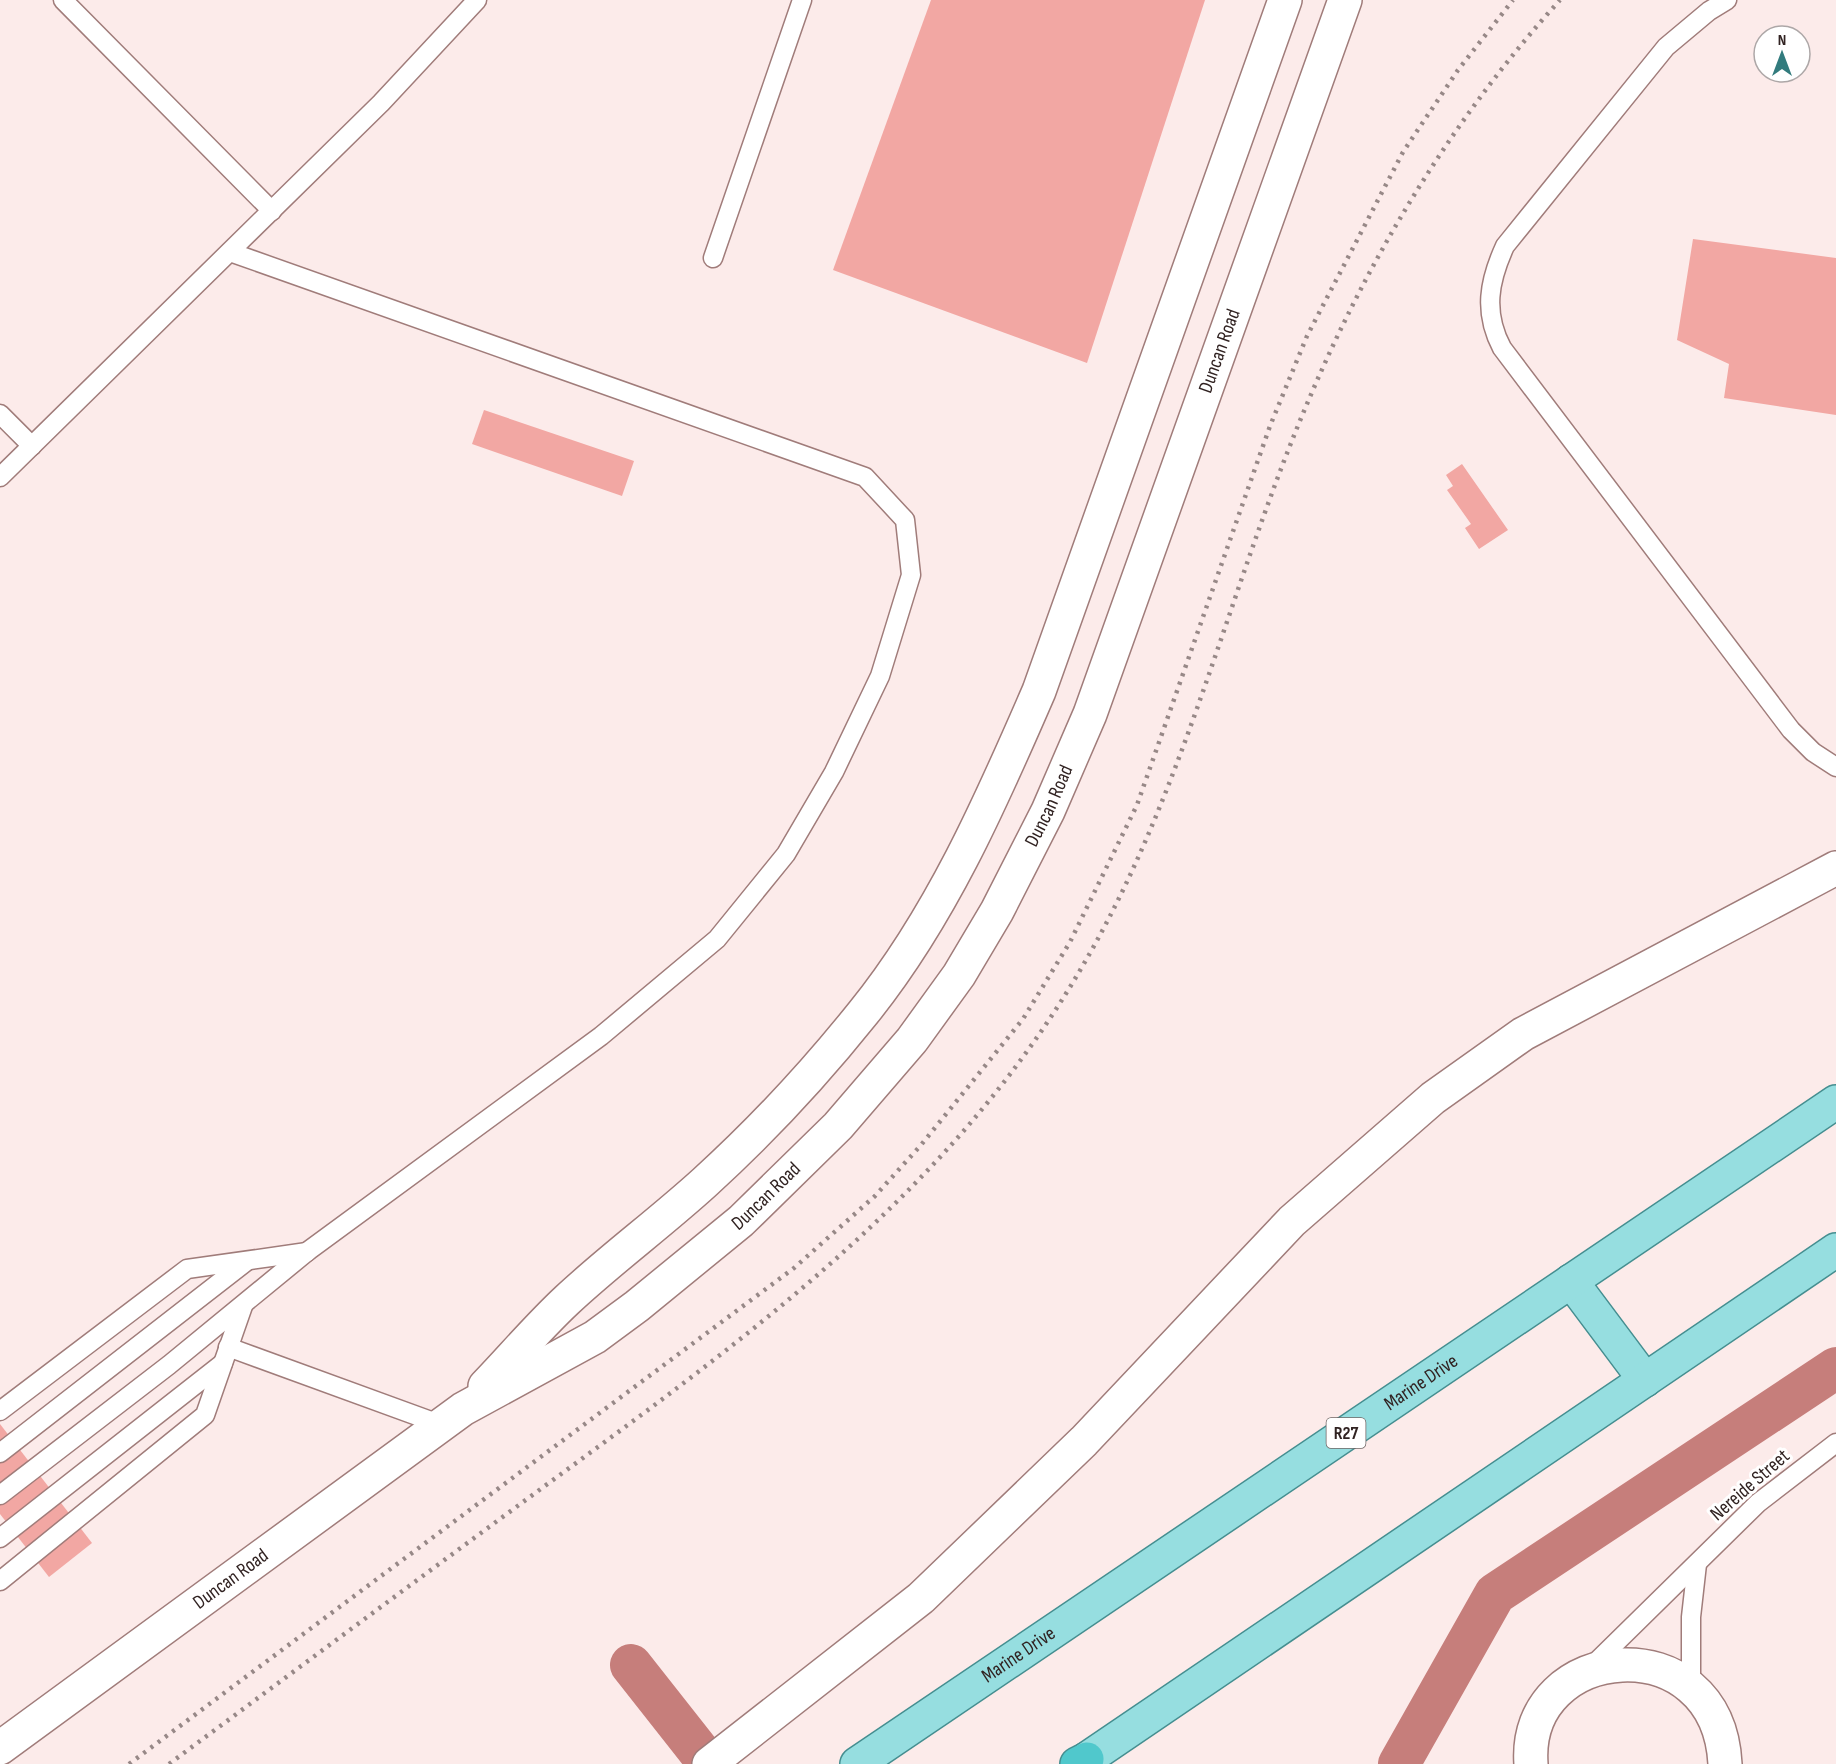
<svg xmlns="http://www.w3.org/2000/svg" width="1836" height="1764" viewBox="0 0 1836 1764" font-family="'Sofia Sans Condensed',sans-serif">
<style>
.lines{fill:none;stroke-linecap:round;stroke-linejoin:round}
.canal{stroke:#c67e7b;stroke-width:42}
.building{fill:#f2a7a3}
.service-casing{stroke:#a07c7a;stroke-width:21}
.minor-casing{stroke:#a07c7a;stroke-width:36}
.primary-casing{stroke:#458e90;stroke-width:36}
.motorway-casing{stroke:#458e90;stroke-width:36}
.service{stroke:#fff;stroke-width:18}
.minor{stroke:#fff;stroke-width:33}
.primary{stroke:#96dee0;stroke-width:33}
.motorway{stroke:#50c8cc;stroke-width:33}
.rail{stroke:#978887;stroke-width:4.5;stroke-dasharray:3 6;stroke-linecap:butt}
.labels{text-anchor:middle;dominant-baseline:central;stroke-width:6;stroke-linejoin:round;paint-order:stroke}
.shield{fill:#fff;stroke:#6f6564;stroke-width:1.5}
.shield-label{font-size:18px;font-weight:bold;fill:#312322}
.street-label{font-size:20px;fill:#312322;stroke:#fff}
</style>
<rect width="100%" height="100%" fill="#fcebea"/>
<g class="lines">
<g class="canal">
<path d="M631 1665 709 1764"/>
<path d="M1399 1764 1495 1594 1836 1368"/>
</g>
</g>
<g class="building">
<path d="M931 0H1205L1087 363 833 270Z"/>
<path d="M1693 239 1836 258V415L1724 398 1729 364 1677 340Z"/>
<path d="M484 410 634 461 622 496 472 444Z"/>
<path d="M1462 464 1508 530 1479 549 1465 528 1471 524 1447 490 1453 486 1446 475Z"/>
<path d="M0 1424 92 1543 49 1577 0 1514Z"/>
</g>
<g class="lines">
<g class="service-casing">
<g id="service">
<path d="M63 0 272 211"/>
<path d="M1727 0 1709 11 1666 47 1505 246C1489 281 1483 312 1502 348L1791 730 1813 752 1836 767"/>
<path d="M713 258 802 0"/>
<path d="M0 414 32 446"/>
<path d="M0 477 381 103 477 0"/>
<path d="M228 1347 442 1425"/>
<path d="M0 1411 187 1269 307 1252"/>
<path d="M0 1453 247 1261"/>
<path d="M0 1495 169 1365 308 1251 601 1036 717 939 786 854 834 772 880 676 911 575 905 520 865 477 230 252"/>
<path d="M0 1538 223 1363"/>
<path d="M0 1581 205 1415 243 1306"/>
<path d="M1590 1668 1758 1503 1836 1443"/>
<path d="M1691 1687V1617L1697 1564"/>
</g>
</g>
<g class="minor-casing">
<g id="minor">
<path d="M485 1386C512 1358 538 1327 567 1300 611 1259 660 1223 705 1182 761 1131 815 1073 863 1013 940 918 991 802 1039 691L1285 0"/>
<path id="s1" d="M0 1748 463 1409 595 1337 637 1306 741 1221 838 1126 912 1040 959 975 997 911 1048 811 1090 714 1345 0"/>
<path d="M709 1764 921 1598 1084 1441 1292 1221 1433 1098 1523 1034 1836 868"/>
<path d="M1531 1764C1522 1641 1718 1623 1725 1764"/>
</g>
</g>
<g class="primary-casing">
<g id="primary">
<path d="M1571 1281 1645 1380"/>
<path d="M1087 1759 1836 1250"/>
<path id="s2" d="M857 1764 1836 1102"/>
</g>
</g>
<g class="motorway-casing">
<path id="motorway" d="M1077 1764 1087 1759"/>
</g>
<use href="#service" class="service"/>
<use href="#minor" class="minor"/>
<use href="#primary" class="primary"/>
<use href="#motorway" class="motorway"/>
<g class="rail">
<path d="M129 1764 794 1268 875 1196 921 1145 1023 1019 1070 942 1137 805 1270 426 1307 336 1403 152 1458 70 1513 0"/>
<path d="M169 1764C293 1672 417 1580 542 1488 748 1337 956 1188 1086 960 1185 789 1228 593 1304 411 1366 262 1451 120 1560 0"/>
</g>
</g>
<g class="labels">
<rect class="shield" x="1326.5" y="1418" width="39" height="30" rx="4.5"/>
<g class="shield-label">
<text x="1346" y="1433">R27</text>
</g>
<g class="street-label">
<text stroke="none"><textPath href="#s1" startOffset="1918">Duncan Road</textPath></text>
<text stroke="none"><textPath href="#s1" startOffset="1432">Duncan Road</textPath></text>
<text stroke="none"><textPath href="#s1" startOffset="946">Duncan Road</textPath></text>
<text stroke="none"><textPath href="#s2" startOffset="681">Marine Drive</textPath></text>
<text transform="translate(1750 1485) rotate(-41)">Nereide Street</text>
<text stroke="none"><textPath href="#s1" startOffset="286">Duncan Road</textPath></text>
<text stroke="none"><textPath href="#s2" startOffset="195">Marine Drive</textPath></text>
</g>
</g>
<g transform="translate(1782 54)"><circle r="28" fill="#ffffff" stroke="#ada7a7" stroke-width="1.5"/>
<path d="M0-4.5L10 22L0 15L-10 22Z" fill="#327b7d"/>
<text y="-9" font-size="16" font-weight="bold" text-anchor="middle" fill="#312322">N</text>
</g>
</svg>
